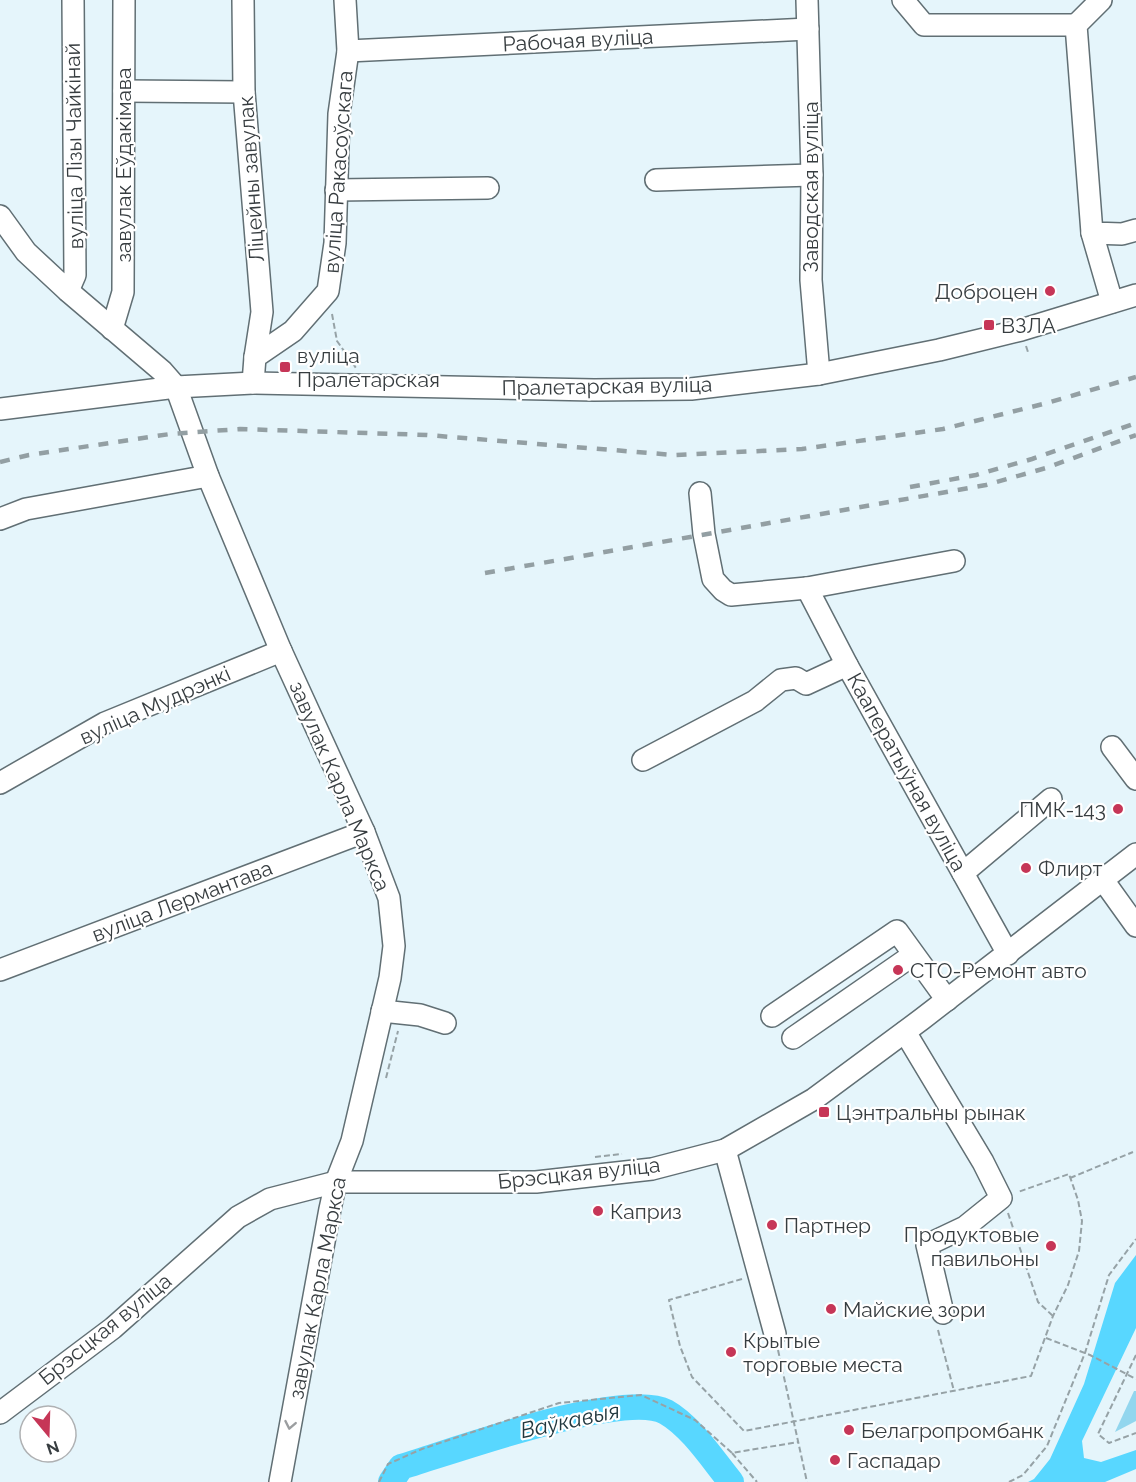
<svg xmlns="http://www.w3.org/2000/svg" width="1136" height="1482" viewBox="0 0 1136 1482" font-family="Raleway,sans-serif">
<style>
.green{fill:#92d6ee}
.water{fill:#58d7ff}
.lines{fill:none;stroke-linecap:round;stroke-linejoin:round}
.river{stroke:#58d7ff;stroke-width:26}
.minor-casing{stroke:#616f74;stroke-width:24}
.path{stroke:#96a2a6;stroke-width:2;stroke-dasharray:6 3;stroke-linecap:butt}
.minor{stroke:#fff;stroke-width:21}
.rail{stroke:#939fa3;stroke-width:4.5;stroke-dasharray:10 10;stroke-linecap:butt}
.oneway{stroke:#9b9ea0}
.poi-dot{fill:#c63657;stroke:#fff;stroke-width:2}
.labels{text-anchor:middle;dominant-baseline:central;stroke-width:4.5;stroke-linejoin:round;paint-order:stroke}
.street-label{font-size:21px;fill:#373d40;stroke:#fff}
.poi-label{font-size:21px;fill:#373d40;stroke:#fff;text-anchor:start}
.water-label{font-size:22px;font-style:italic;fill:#21373e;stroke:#fff}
</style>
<rect width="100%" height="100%" fill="#e5f5fb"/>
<path class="green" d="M1134 1391H1136V1421L1115 1432Z"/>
<path class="water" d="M1136 1255V1328L1082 1441 1084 1458 1101 1462 1136 1450V1469L1105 1482H1028L1034 1479 1050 1459 1084 1384 1115 1283Z"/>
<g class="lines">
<path class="river" d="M391 1482 401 1467C451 1452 624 1389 666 1412 691 1426 713 1460 731 1482"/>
<g class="minor-casing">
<g id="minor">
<path d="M243 0 244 92 262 312 255 357"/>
<path d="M807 0 812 175 811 280 819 374"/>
<path d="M903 0 924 25H1076"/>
<path d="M1101 0 1076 25 1092 233 1122 234 1136 230"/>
<path d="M348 51 808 29"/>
<path d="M124 91 244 92"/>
<path d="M656 180 812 175"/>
<path d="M336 190 488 188"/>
<path d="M0 216 26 252 68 291 162 371 176 387 208 476 281 651 364 832 389 898 394 946 390 978 352 1141 336 1182 330 1209 280 1482"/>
<path d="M1092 233 1112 302"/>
<path d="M68 291 75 275 73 0"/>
<path d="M112 329 123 292 124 0"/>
<path d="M253 383 255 357 293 331 328 291 335 243 339 114 348 51 345 0"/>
<path d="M0 409 176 387 253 383 594 390 691 389 819 374 939 350 1021 330 1136 295"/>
<path d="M700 493 704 534 713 579 723 590 731 595 807 588 954 561"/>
<path d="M0 519 26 509 208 476"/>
<path d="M807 588 847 665 1008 954"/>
<path d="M1112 747 1136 779"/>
<path d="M643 760 755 701 781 680 796 678 806 684 847 665"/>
<path d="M0 783 105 723 281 651"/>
<path d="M963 873 1051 799"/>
<path d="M1103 880 1136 926"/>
<path d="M0 970 364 832"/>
<path d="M382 1011 420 1015 445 1023"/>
<path d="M772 1016 897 931 947 1000"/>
<path d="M905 1032 983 1162 1001 1198 965 1227 927 1245 943 1313"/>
<path d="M793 1038 913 955"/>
<path d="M725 1150 775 1334"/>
<path d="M0 1413 113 1328 238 1217 270 1199 336 1182H536L652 1169 725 1150 814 1099 922 1019 1136 854"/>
</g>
</g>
<g class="path">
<path d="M332 314 337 341 356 368"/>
<path d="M1026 346 1028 352"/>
<path d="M386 1078 398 1031"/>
<path d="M595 1157 622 1154"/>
<path d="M1070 1178 1133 1152"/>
<path d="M1008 1213 1038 1302 1053 1316"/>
<path d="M742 1279 669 1300 680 1346 692 1377 744 1431 1031 1376 1053 1316 1068 1285 1079 1251 1082 1221 1078 1200 1069 1174 1018 1192"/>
<path d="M938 1330 954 1391"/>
<path d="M1046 1338 1090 1355 1136 1379"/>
<path d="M778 1350 807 1482"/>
<path d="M1136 1355 1098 1434 1109 1443 1136 1433"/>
<path d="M732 1453 757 1482"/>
<path d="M379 1482 388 1464 422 1449 559 1403 641 1395 695 1420 732 1453 798 1442"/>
<path d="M1009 1482 1023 1475 1047 1446 1085 1353 1109 1275 1136 1239"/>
</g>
<use href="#minor" class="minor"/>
<g class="rail">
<path d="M0 462 29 455 170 434 240 429 427 435 674 455 802 449 943 429 1047 403 1136 377"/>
<path d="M910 487 976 475 1032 459 1136 423"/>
<path d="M485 573 986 485 1046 468 1136 435"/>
</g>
</g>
<defs><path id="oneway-chevron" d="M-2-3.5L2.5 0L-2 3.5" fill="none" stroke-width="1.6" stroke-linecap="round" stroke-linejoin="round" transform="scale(1.5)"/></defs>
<use class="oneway" href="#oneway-chevron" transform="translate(290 1425) rotate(101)"/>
<g class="poi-dot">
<circle cx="1050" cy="291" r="6"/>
<rect x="983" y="319" width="12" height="12" rx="3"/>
<rect x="279" y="361" width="12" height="12" rx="3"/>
<circle cx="1118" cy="809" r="6"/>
<circle cx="1026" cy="868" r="6"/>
<circle cx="898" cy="970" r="6"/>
<rect x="818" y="1106" width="12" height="12" rx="3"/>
<circle cx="598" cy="1211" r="6"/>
<circle cx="772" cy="1225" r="6"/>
<circle cx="1051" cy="1246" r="6"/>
<circle cx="831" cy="1309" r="6"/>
<circle cx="731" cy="1352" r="6"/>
<circle cx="849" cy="1430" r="6"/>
<circle cx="835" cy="1460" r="6"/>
</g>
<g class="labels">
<g class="street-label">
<text transform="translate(578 40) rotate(-3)">Рабочая вуліца</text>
<text transform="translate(74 146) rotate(-91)">вуліца Лізы Чайкінай</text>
<text transform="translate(123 165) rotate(-90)">завулак Еўдакімава</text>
<text transform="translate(338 172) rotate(-86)">вуліца Ракасоўскага</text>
<text transform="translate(251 179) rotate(-94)">Ліцейны завулак</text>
<text transform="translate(810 187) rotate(-90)">Заводская вуліца</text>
<text transform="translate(607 386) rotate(-1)">Пралетарская вуліца</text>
<text transform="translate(155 705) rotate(-24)">вуліца Мудрэнкі</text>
<text transform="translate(907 772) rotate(61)">Кааператыўная вуліца</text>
<text transform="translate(340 786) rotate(67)">завулак Карла Маркса</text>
<text transform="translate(182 901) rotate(-21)">вуліца Лермантава</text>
<text transform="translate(579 1173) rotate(-6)">Брэсцкая вуліца</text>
<text transform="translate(317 1288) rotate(-79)">завулак Карла Маркса</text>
<text transform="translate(105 1329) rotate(-39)">Брэсцкая вуліца</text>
</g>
<g class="poi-label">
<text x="1038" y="291" text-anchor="end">Доброцен</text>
<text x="1001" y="325">ВЗЛА</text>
<text x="297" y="355">вуліца<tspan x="297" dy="24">Пралетарская</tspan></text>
<text x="1106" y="809" text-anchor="end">ПМК-143</text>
<text x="1038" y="868">Флирт</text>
<text x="910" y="970">СТО-Ремонт авто</text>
<text x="836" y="1112">Цэнтральны рынак</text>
<text x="610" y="1211">Каприз</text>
<text x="784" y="1225">Партнер</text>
<text x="1039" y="1234" text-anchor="end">Продуктовые<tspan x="1039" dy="24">павильоны</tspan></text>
<text x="843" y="1309">Майские зори</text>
<text x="743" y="1340">Крытые<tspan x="743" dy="24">торговые места</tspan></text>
<text x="861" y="1430">Белагропромбанк</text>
<text x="847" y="1460">Гаспадар</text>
</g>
<g class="water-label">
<text transform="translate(570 1420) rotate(-12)">Ваўкавыя</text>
</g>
</g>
<g transform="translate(48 1434) rotate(161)"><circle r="28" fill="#ffffff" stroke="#afb1b3" stroke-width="1.5"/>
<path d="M0-4.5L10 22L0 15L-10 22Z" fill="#c63657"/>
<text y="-9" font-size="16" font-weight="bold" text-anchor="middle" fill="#373d40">N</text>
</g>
</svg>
